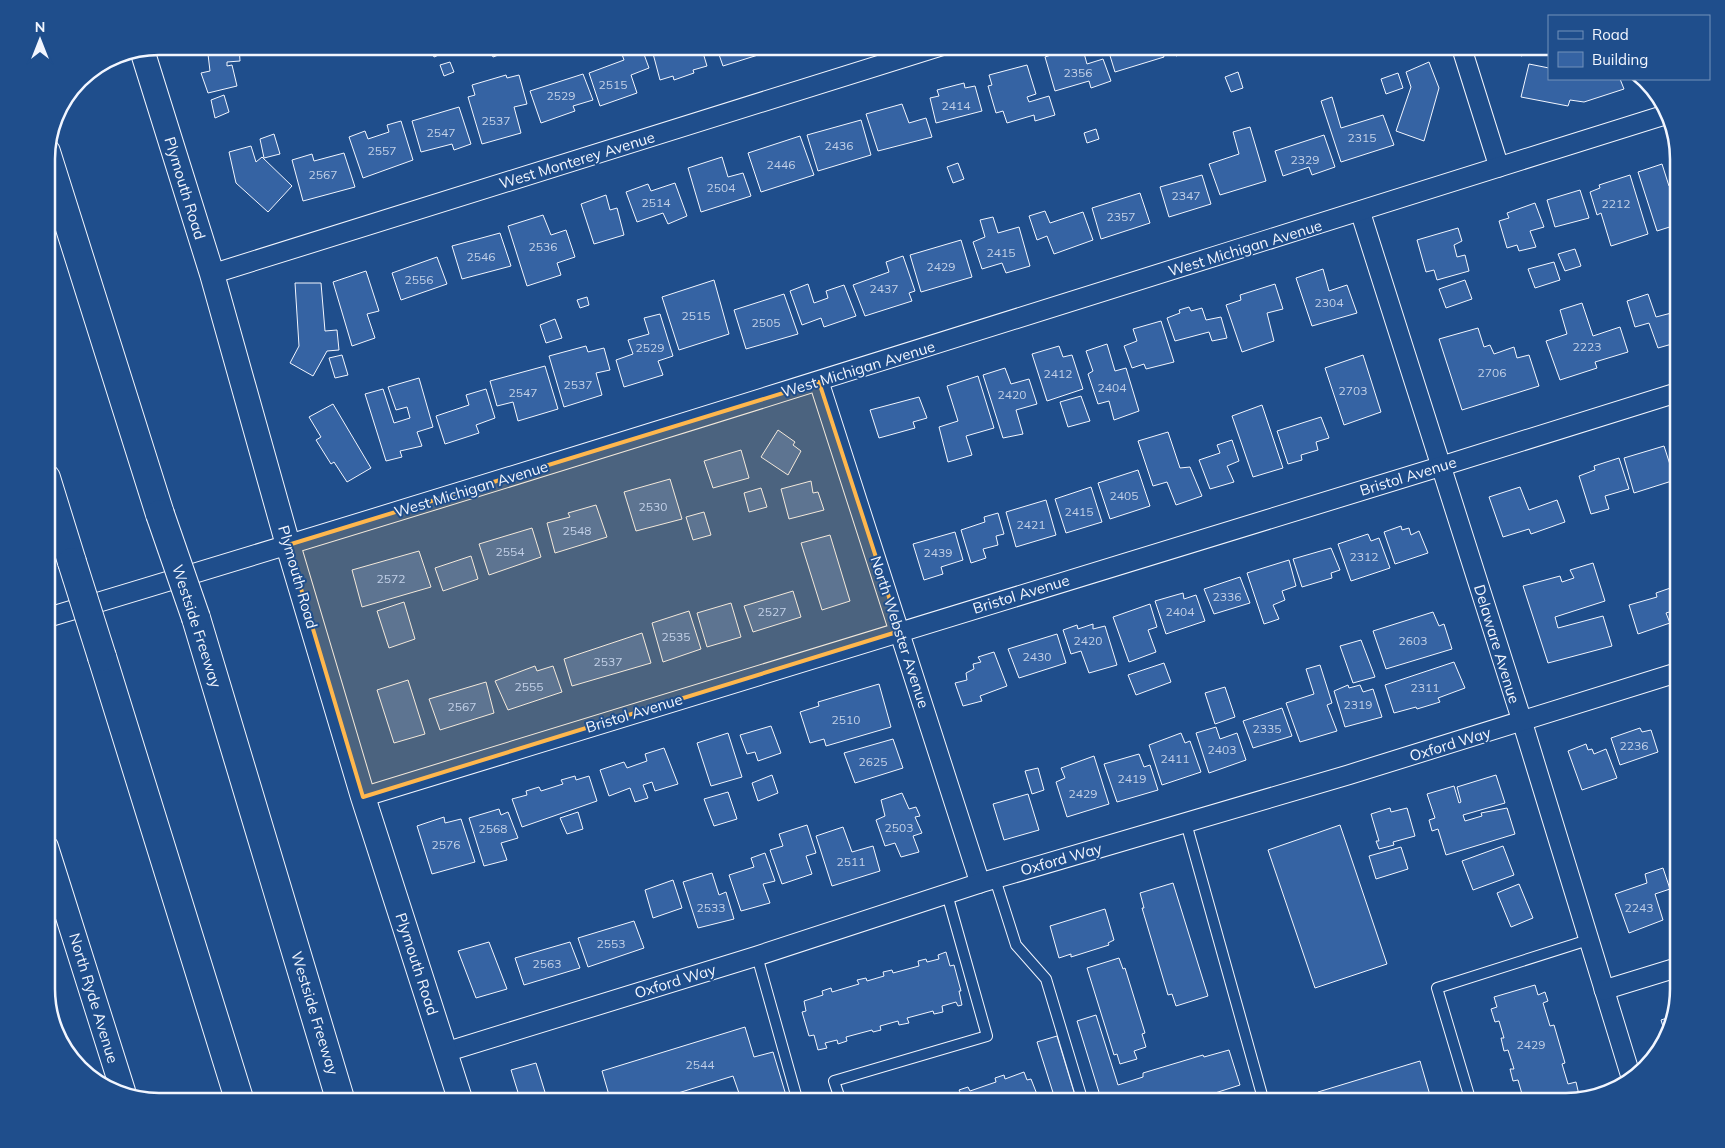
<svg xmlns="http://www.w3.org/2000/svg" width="1725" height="1148" viewBox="0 0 1725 1148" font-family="Mulish,sans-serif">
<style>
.building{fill:#3563a3;stroke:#f2f6ff}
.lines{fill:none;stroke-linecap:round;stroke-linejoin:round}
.service-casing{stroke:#f2f6ff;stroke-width:12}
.minor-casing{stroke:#f2f6ff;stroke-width:21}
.tertiary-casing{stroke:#f2f6ff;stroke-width:26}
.motorway-casing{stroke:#f2f6ff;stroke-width:30}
.service{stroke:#1f4e8c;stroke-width:10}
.minor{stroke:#1f4e8c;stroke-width:19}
.tertiary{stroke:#1f4e8c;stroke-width:24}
.motorway{stroke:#1f4e8c;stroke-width:28}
.motorway-bridge-casing{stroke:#f2f6ff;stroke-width:30;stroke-linecap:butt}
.motorway-bridge{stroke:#1f4e8c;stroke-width:28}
.marked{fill:#ffb74d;fill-opacity:0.2;stroke:#ffb74d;stroke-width:4;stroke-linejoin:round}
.labels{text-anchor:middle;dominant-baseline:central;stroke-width:4;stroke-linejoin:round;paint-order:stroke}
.number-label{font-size:12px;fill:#c3d1e8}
.street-label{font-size:15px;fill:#f2f6ff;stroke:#1f4e8c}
.rim{fill:none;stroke:#f2f6ff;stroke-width:2.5}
</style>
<rect width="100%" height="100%" fill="#1f4e8c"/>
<g class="building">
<path d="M207 46H239L240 61 227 62V66L232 65 237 86 208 93 201 73 210 71Z"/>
<path d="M429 46H444L446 52 434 57Z"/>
<path d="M496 46H508L509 51 493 57 489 48Z"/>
<path d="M619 46H641L649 68 631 75 637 93 600 106 589 73 624 60Z"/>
<path d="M651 46H701L707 66 693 70 694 73 674 80 673 76 660 80Z"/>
<path d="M716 46H756L758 55 723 66Z"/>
<path d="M1078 46H1082L1087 64 1103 59 1111 81 1091 88 1089 81 1055 91 1045 57Z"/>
<path d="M1107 46H1161L1164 57 1115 72Z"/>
<path d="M1173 46H1205L1176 56Z"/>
<path d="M1518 46H1549V47L1521 56Z"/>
<path d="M450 62 454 72 444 76 440 65Z"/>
<path d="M1429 62 1439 88 1424 141 1396 131 1411 87 1406 72Z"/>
<path d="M1529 64 1549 68V79H1620L1624 89 1584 102 1570 100 1568 106 1521 97Z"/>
<path d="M1027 65 1036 94 1027 97 1029 102 1049 96 1055 115 1035 121 1034 115 1007 123 1003 111 996 113 988 86 992 85 989 75Z"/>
<path d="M1238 72 1243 88 1231 92 1225 77Z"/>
<path d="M1398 73 1403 88 1386 94 1381 79Z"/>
<path d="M583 74 593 100 573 106 575 111 541 123 530 91Z"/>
<path d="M506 75 507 78 519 75 527 104 514 107 521 133 482 144 468 97 475 95 472 85Z"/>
<path d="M964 83 965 88 975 86 982 111 936 123 930 98 939 96 937 90Z"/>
<path d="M224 95 229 112 215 118 211 100Z"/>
<path d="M1332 97 1341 128 1383 115 1394 145 1341 162 1321 101Z"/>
<path d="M902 104 909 123 926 118 932 137 878 151 866 114Z"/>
<path d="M459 107 471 144 454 150 452 144 421 152 412 121Z"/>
<path d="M861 120 871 155 818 171 807 135Z"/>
<path d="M401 121 413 160 363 178 349 137 365 131 368 139 389 132 387 125Z"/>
<path d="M1250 127 1266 181 1220 195 1209 164 1239 154 1233 132Z"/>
<path d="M1096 129 1099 139 1087 143 1084 133Z"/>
<path d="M274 134 280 154 264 158 260 139Z"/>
<path d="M1324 135 1335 167 1312 175 1309 167 1283 176 1275 151Z"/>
<path d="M800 136 814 175 761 192 748 153Z"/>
<path d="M251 146 256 162 262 157 292 186 268 212 236 183 229 152Z"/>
<path d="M344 153 355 187 303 201 292 160 312 154 314 161Z"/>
<path d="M722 157 728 177 743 173 751 196 701 212 688 168Z"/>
<path d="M958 163 964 179 953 183 947 167Z"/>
<path d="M1662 164 1669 186 1679 183V224L1657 231 1638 172Z"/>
<path d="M1202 175 1211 204 1169 217 1160 187Z"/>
<path d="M1630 175 1648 234 1611 246 1601 213 1597 215 1590 192 1600 188 1599 185Z"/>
<path d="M675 183 687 216 668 224 663 213 637 222 626 192 648 184 651 191Z"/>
<path d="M1580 190 1589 218 1555 227 1547 200Z"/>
<path d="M1140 193 1150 223 1101 239 1092 208Z"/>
<path d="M606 195 610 210 617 208 624 235 594 244 581 204Z"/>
<path d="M1535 203 1544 227 1530 231 1536 247 1519 251 1517 245 1507 248 1499 221 1509 218 1507 213Z"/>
<path d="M1045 211 1050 223 1083 212 1093 240 1054 254 1047 236 1037 240 1029 216Z"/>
<path d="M543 215 551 235 566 230 575 257 557 263 561 275 527 286 508 226Z"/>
<path d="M993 217 998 233 1019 227 1030 266 1006 273 1002 263 982 269 973 242 985 237 980 220Z"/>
<path d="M1458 228 1462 241 1454 245 1457 257 1465 255 1469 271 1437 280 1434 270 1426 272 1417 240Z"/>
<path d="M500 233 511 266 462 279 452 246Z"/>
<path d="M961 240 972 277 921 292 910 255Z"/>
<path d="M1575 249 1581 266 1565 271 1558 254Z"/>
<path d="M903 256 915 291 909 293 912 301 865 316 853 285 889 272 886 262Z"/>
<path d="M437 257 447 284 401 300 392 273Z"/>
<path d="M1554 262 1560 280 1535 288 1528 269Z"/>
<path d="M1323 269 1329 291 1347 285 1357 313 1312 326 1296 278Z"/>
<path d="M366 271 379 311 367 314 375 338 352 346 333 282Z"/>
<path d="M714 280 729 334 679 350 662 297Z"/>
<path d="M1465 280 1472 299 1446 308 1439 289Z"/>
<path d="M295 283H321L325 331 337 330 339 350 327 351 313 376 290 363 299 346Z"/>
<path d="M808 284 814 303 828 298 826 291 844 285 856 316 824 327 821 318 802 325 790 291Z"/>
<path d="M1275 284 1283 309 1267 313 1274 341 1242 352 1226 305 1241 300 1240 295Z"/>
<path d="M784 294 798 334 746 349 734 310Z"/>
<path d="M1648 294 1656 317 1679 311V342L1658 348 1649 323 1635 327 1627 301Z"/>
<path d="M587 297 589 305 580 308 577 300Z"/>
<path d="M1582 303 1593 336 1620 327 1628 352 1595 362 1597 368 1560 380 1546 341 1567 334 1560 310Z"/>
<path d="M1189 307 1191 311 1202 308 1206 320 1221 317 1227 338 1212 341 1209 332 1175 341 1167 318 1180 313 1179 310Z"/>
<path d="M660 314 673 356 658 361 663 375 624 387 616 360 633 354 628 340 649 334 644 318Z"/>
<path d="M555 319 562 338 546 343 540 325Z"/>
<path d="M1161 321 1174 362 1146 369 1144 364 1132 368 1124 346 1137 341 1133 329Z"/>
<path d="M1478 328 1484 347 1490 345 1494 354 1514 347 1517 358 1529 355 1539 386 1462 410 1439 339Z"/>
<path d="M1107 344 1115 371 1126 368 1139 411 1114 420 1109 401 1098 404 1088 374 1093 371 1086 351Z"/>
<path d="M586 346 588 352 604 348 610 370 596 373 602 395 564 407 549 356Z"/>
<path d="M1059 346 1063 357 1072 355 1083 389 1047 401 1032 354Z"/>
<path d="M342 355 348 375 335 378 329 358Z"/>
<path d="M1363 355 1381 412 1344 425 1325 368Z"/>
<path d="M545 366 558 409 518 421 513 402 497 406 490 381Z"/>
<path d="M1005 368 1011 384 1029 379 1037 404 1016 410 1023 434 1003 438 983 375Z"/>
<path d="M978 376 994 428 966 436 972 455 948 462 939 427 958 421 947 386Z"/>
<path d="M419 378 433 427 417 432 422 446 400 451 402 457 386 461 365 394 383 389 394 423 410 418 407 407 396 410 388 387Z"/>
<path d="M486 389 495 418 476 425 479 433 445 444 436 416 469 405 466 395Z"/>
<path d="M1081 396 1090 421 1068 427 1060 402Z"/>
<path d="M919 397 927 418 913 422 915 428 879 438 870 410Z"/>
<path d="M333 404 371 468 347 482 334 462 331 464 316 440 321 437 309 417Z"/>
<path d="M1262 405 1283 468 1253 477 1232 416Z"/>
<path d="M1321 417 1329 438 1316 442 1318 450 1301 455 1302 460 1288 464 1277 431Z"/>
<path d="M778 430 795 442 793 445 801 451 788 475 761 457Z"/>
<path d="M1168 432 1180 468 1190 467 1202 496 1176 505 1167 482 1153 486 1138 441Z"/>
<path d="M1232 440 1239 461 1227 466 1234 482 1210 489 1199 460 1220 453 1217 445Z"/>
<path d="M1679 441V474H1678L1671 444Z"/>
<path d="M1664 446 1675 480 1634 493 1624 458Z"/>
<path d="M741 450 749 478 713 488 704 461Z"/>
<path d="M1619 458 1629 489 1605 496 1609 509 1591 514 1579 476 1595 470 1594 466Z"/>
<path d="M1138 470 1150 506 1110 519 1098 483Z"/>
<path d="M670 479 682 519 636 531 624 492Z"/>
<path d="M811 481 813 493 818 492 824 510 789 519 781 489Z"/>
<path d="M1091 487 1102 522 1066 533 1055 499Z"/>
<path d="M1520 487 1529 510 1557 500 1565 522 1531 534 1529 529 1503 537 1489 497Z"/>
<path d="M761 488 767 507 749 512 744 493Z"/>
<path d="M1046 500 1056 535 1016 547 1006 512Z"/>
<path d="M596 505 607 537 555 553 547 523 570 517 568 513Z"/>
<path d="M704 512 711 535 693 540 686 517Z"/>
<path d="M998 513 1004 534 996 536 998 545 983 549 986 558 971 563 961 530 985 522 984 517Z"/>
<path d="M1401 526 1402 530 1409 528 1411 535 1419 531 1428 553 1395 564 1384 532Z"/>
<path d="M532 528 541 557 489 575 479 544Z"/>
<path d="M955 532 963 560 941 567 943 574 924 580 913 544Z"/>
<path d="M1368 534 1371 541 1379 538 1390 568 1351 581 1338 544Z"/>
<path d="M830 535 850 601 822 610 801 543Z"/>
<path d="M1331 548 1340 570 1331 573 1332 578 1302 587 1293 559Z"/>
<path d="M419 551 431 587 362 607 352 570Z"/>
<path d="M471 556 478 579 443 591 435 568Z"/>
<path d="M1289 560 1296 586 1282 591 1285 600 1273 605 1279 619 1264 624 1247 573Z"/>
<path d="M1593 563 1605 601 1555 617 1558 628 1603 616 1612 646 1548 663 1523 586 1560 576 1562 582 1574 578 1570 570Z"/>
<path d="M1240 577 1250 603 1214 614 1204 589Z"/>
<path d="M1679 585V609L1666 613 1670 623 1638 634 1629 605 1657 597 1656 593Z"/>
<path d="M793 591 801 617 753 632 744 606Z"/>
<path d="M1183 593 1184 599 1196 595 1205 621 1166 634 1155 601Z"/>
<path d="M404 602 415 639 389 648 377 611Z"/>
<path d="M731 603 741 637 707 647 697 613Z"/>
<path d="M1150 604 1157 627 1148 630 1156 652 1129 662 1113 617Z"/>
<path d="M689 611 701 649 663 662 652 623Z"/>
<path d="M1433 612 1439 626 1444 624 1452 649 1386 669 1373 631Z"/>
<path d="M1093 624V629L1105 626 1117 665 1089 673 1081 651 1071 654 1063 630 1077 625 1078 629Z"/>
<path d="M642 633 651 663 572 686 564 659Z"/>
<path d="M1057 634 1066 663 1019 678 1008 649Z"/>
<path d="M1361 640 1375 677 1353 683 1340 646Z"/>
<path d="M994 652 1007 686 980 696 982 701 963 706 955 683 967 680 966 673 974 669 973 664 981 662 978 657Z"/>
<path d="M1454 662 1465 688 1438 698 1440 702 1417 709 1416 707 1394 713 1385 685Z"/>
<path d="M1164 663 1171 682 1136 695 1128 675Z"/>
<path d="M1320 665 1332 703 1327 705 1337 731 1300 742 1286 703 1314 694 1306 669Z"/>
<path d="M535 666 537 671 553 666 562 692 508 710 495 681Z"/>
<path d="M408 680 425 734 394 743 377 690Z"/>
<path d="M486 682 494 713 440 730 429 699Z"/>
<path d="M879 684 891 727 826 746 824 739 810 743 800 712 819 706 818 702Z"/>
<path d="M1348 685 1349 688 1360 685 1363 692 1373 689 1382 717 1345 727 1334 691Z"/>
<path d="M1225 687 1235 717 1215 724 1205 693Z"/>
<path d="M1282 708 1292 736 1253 748 1243 721Z"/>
<path d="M1679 715V731L1674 716Z"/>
<path d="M771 726 781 753 758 761 755 752 747 754 740 735Z"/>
<path d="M1216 727 1220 739 1237 733 1246 760 1209 773 1196 733Z"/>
<path d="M1640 728 1642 732 1651 730 1658 752 1620 765 1611 738Z"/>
<path d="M728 733 742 777 711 786 697 743Z"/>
<path d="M1181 733 1185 743 1190 741 1201 772 1162 785 1149 745Z"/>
<path d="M893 739 903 768 855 783 844 753Z"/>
<path d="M1586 744 1588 750 1592 749 1594 754 1606 749 1617 778 1582 790 1568 751Z"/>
<path d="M664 748 678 784 655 791 652 782 643 785 648 798 635 802 630 788 609 796 600 770 624 762 627 768 647 761 645 754Z"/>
<path d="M1139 754 1144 767 1150 765 1158 790 1117 802 1104 764Z"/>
<path d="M1094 756 1109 804 1067 817 1056 782 1065 778 1061 768Z"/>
<path d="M1038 768 1044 790 1032 794 1025 771Z"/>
<path d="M772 775 778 793 758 801 752 783Z"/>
<path d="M1496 775 1505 803 1463 815 1465 821 1482 816 1481 813 1507 808 1515 834 1446 855 1438 829 1432 831 1429 820 1435 818 1427 794 1454 786 1459 803 1461 802 1457 787Z"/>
<path d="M575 776 576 780 589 776 597 801 522 827 512 799 527 795 526 791 539 787 541 791 563 784 561 780Z"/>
<path d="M728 792 737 819 714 826 704 799Z"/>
<path d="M902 793 909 809 916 807 920 816 915 817 922 833 913 836 919 852 901 857 895 843 885 846 876 820 885 816 881 800Z"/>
<path d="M1028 794 1039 830 1004 840 993 804Z"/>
<path d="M1390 808 1391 812 1407 808 1415 836 1393 842 1394 845 1379 849 1376 841H1379L1371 814Z"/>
<path d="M499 809 501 815 508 812 518 838 501 843 507 860 484 866 469 818Z"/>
<path d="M578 812 583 829 567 834 560 818Z"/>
<path d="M444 817 445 823 461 819 475 862 432 874 417 826Z"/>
<path d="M807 825 816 853 806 856 812 874 782 884 770 850 783 846 779 834Z"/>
<path d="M1340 825 1387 964 1315 988 1268 850Z"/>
<path d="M843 827 852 852 873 846 880 871 832 886 816 836Z"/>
<path d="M1503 846 1514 875 1473 890 1462 861Z"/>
<path d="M1401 847 1408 869 1376 879 1369 856Z"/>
<path d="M765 853 775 881 763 884 770 903 741 911 729 875 754 867 751 858Z"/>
<path d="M1679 865V895L1671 867Z"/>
<path d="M1663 868 1670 889 1655 894 1663 920 1629 933 1615 894 1647 883 1645 874Z"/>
<path d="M712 873 719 895 726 892 734 919 698 928 683 882Z"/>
<path d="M673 880 682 908 653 918 645 890Z"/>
<path d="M1173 883 1208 996 1176 1006 1172 994 1168 995 1142 908H1144L1140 893Z"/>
<path d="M1519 884 1533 918 1511 927 1497 893Z"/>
<path d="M1105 909 1114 940 1108 943 1109 945 1071 957V954L1059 958 1050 926Z"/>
<path d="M634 921 644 948 588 967 578 938Z"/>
<path d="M489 942 507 989 476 998 458 951Z"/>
<path d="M570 942 580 968 524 985 515 958Z"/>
<path d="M946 952 950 966 954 965 961 991H959L962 1005 958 1006 956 1002 942 1006 943 1012 934 1014 933 1011 907 1018 909 1023 899 1025 898 1021 880 1026 881 1030 873 1032 872 1030 846 1037 847 1041 838 1044 837 1040 825 1043 827 1048 818 1050 814 1035 809 1036 802 1012 806 1011 804 1001 823 995 822 991 831 988 832 992 859 984 857 980 866 978 867 981 884 976 883 972 892 970 893 973 919 966 918 961 926 959 927 962 939 959 938 955Z"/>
<path d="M1119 958 1123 969 1125 968 1145 1033 1142 1034 1146 1047 1134 1051 1137 1059 1120 1064 1117 1054 1114 1055 1087 968Z"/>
<path d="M1535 985 1538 995 1545 992 1548 1001 1543 1003 1550 1026 1554 1025 1565 1063 1562 1064 1568 1084 1576 1082 1580 1099 1566 1102H1521L1524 1101 1518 1080 1513 1081 1510 1069H1514L1508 1050 1504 1051 1501 1038H1504L1499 1021 1495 1022 1491 1009 1497 1007 1494 997Z"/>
<path d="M1096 1015 1118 1085 1143 1077V1073L1203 1055 1204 1057 1229 1050 1240 1085 1187 1102H1102L1077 1021Z"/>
<path d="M1670 1017 1665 1033 1661 1020Z"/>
<path d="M745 1027 754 1057 773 1052 788 1102H733L741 1099 733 1076 649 1102H611L602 1071Z"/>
<path d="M1057 1036 1077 1102H1056L1037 1042Z"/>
<path d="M1420 1061 1432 1102H1321L1318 1092Z"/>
<path d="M536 1063 548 1102H521L511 1070Z"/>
<path d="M1024 1072 1027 1080 1031 1079 1040 1102H934V1100L943 1097 944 1100 961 1094 959 1090 968 1087 970 1091 996 1082 995 1078 1004 1075 1005 1079Z"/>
</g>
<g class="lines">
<g class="service-casing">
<g id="service">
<path d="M1186 823 1264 1102"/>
<path d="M995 879 1016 945 1046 979 1083 1102"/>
<path d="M757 956 798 1102"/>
<path d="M841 1102 834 1081 987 1036 947 894"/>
<path d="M1471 1102 1437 988 1588 940"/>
</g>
</g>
<g class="minor-casing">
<g id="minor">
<path d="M1461 46 1499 167"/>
<path d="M1360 211 1522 721 1631 1077"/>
<path d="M212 274 941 46"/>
<path d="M819 382 980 883"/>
<path d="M46 618C589 455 1128 283 1668 114"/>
<path d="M363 797 1442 466 1679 392"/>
<path d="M46 902 62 897"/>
<path d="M1604 990 1679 967"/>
<path d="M446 1052 757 956 980 883 1348 775 1679 672"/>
</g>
</g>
<g class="tertiary-casing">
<g id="tertiary">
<path d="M142 50 212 274 288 545 363 797 461 1102"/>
<path d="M46 847 123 1091"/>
</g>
</g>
<g class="motorway-casing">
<g id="motorway">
<path d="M46 152 160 514"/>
<path d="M46 478 72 562"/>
<path d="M196 618 341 1102"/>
<path d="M102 657 240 1102"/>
</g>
</g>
<use href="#service" class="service"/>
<use href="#minor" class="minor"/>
<use href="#tertiary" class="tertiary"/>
<use href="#motorway" class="motorway"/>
<g class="motorway-bridge-casing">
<g id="motorway-bridge">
<path d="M160 514 196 618"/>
<path d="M72 562 102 657"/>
</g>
</g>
<use href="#motorway-bridge" class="motorway-bridge"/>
</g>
<path class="marked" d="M819 382 900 631 363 797 288 545Z"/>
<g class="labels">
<g class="number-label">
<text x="1078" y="72">2356</text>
<text x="613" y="84">2515</text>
<text x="561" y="95">2529</text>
<text x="956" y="105">2414</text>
<text x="496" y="120">2537</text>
<text x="441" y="132">2547</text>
<text x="1362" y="137">2315</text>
<text x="839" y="145">2436</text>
<text x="382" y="150">2557</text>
<text x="1305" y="159">2329</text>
<text x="781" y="164">2446</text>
<text x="323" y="174">2567</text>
<text x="721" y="187">2504</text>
<text x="1186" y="195">2347</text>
<text x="656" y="202">2514</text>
<text x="1616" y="203">2212</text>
<text x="1121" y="216">2357</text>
<text x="543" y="246">2536</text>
<text x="1001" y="252">2415</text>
<text x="481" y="256">2546</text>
<text x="941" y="266">2429</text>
<text x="419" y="279">2556</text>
<text x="884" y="288">2437</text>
<text x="1329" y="302">2304</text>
<text x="696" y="315">2515</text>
<text x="766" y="322">2505</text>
<text x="1587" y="346">2223</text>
<text x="650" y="347">2529</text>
<text x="1492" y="372">2706</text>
<text x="1058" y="373">2412</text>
<text x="578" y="384">2537</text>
<text x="1112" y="387">2404</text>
<text x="1353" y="390">2703</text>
<text x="523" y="392">2547</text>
<text x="1012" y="394">2420</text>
<text x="1124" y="495">2405</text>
<text x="653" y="506">2530</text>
<text x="1079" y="511">2415</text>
<text x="1031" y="524">2421</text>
<text x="577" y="530">2548</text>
<text x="510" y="551">2554</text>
<text x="938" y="552">2439</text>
<text x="1364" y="556">2312</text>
<text x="391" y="578">2572</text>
<text x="1227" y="596">2336</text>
<text x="772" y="611">2527</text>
<text x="1180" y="611">2404</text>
<text x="676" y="636">2535</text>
<text x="1088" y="640">2420</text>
<text x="1413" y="640">2603</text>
<text x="1037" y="656">2430</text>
<text x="608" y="661">2537</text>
<text x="529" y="686">2555</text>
<text x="1425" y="687">2311</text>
<text x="1358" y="704">2319</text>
<text x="462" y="706">2567</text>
<text x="846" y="719">2510</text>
<text x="1267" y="728">2335</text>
<text x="1634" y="745">2236</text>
<text x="1222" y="749">2403</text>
<text x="1175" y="758">2411</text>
<text x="873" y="761">2625</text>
<text x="1132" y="778">2419</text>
<text x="1083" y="793">2429</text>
<text x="899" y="827">2503</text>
<text x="493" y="828">2568</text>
<text x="446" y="844">2576</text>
<text x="851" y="861">2511</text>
<text x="711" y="907">2533</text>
<text x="1639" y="907">2243</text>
<text x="611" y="943">2553</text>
<text x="547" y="963">2563</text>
<text x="1531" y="1044">2429</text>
<text x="700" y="1064">2544</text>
</g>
<g class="street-label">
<text transform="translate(577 160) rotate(-17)">West Monterey Avenue</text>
<text transform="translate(185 188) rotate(73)">Plymouth Road</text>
<text transform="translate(1245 248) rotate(-17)">West Michigan Avenue</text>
<text transform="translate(858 369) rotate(-17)">West Michigan Avenue</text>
<text transform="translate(1408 476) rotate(-17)">Bristol Avenue</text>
<text transform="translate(471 489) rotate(-17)">West Michigan Avenue</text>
<text transform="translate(298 577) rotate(74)">Plymouth Road</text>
<text transform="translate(1021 594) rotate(-17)">Bristol Avenue</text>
<text transform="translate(197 626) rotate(72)">Westside Freeway</text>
<text transform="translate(900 632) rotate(72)">North Webster Avenue</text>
<text transform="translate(1497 644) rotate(73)">Delaware Avenue</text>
<text transform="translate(634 713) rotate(-17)">Bristol Avenue</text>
<text transform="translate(1450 744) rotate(-17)">Oxford Way</text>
<text transform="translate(1061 859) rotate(-16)">Oxford Way</text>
<text transform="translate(417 964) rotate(72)">Plymouth Road</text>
<text transform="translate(675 981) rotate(-17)">Oxford Way</text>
<text transform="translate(94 998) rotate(73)">North Ryde Avenue</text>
<text transform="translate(315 1013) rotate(73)">Westside Freeway</text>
</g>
</g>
<path d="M0 0H1725V1148H0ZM159 55H1566A104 104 0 0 1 1670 159V989A104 104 0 0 1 1566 1093H159A104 104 0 0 1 55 989V159A104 104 0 0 1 159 55Z" fill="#1f4e8c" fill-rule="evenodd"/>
<path class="rim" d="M159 55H1566A104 104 0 0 1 1670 159V989A104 104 0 0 1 1566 1093H159A104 104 0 0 1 55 989V159A104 104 0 0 1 159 55Z"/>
<rect x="1548" y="15" width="162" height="65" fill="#1f4e8c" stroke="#7391ba"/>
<rect x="1558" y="31" width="25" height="8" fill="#1f4e8c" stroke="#7391ba"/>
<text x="1592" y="40" font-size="15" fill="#f2f6ff">Road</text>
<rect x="1558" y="52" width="25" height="15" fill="#3563a3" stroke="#7391ba"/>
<text x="1592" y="65" font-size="15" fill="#f2f6ff">Building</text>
<g transform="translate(40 40)" stroke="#1f4e8c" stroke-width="4" paint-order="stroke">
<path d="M0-4L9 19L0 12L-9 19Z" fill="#f2f6ff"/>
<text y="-8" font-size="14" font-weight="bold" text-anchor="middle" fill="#f2f6ff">N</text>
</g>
</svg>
